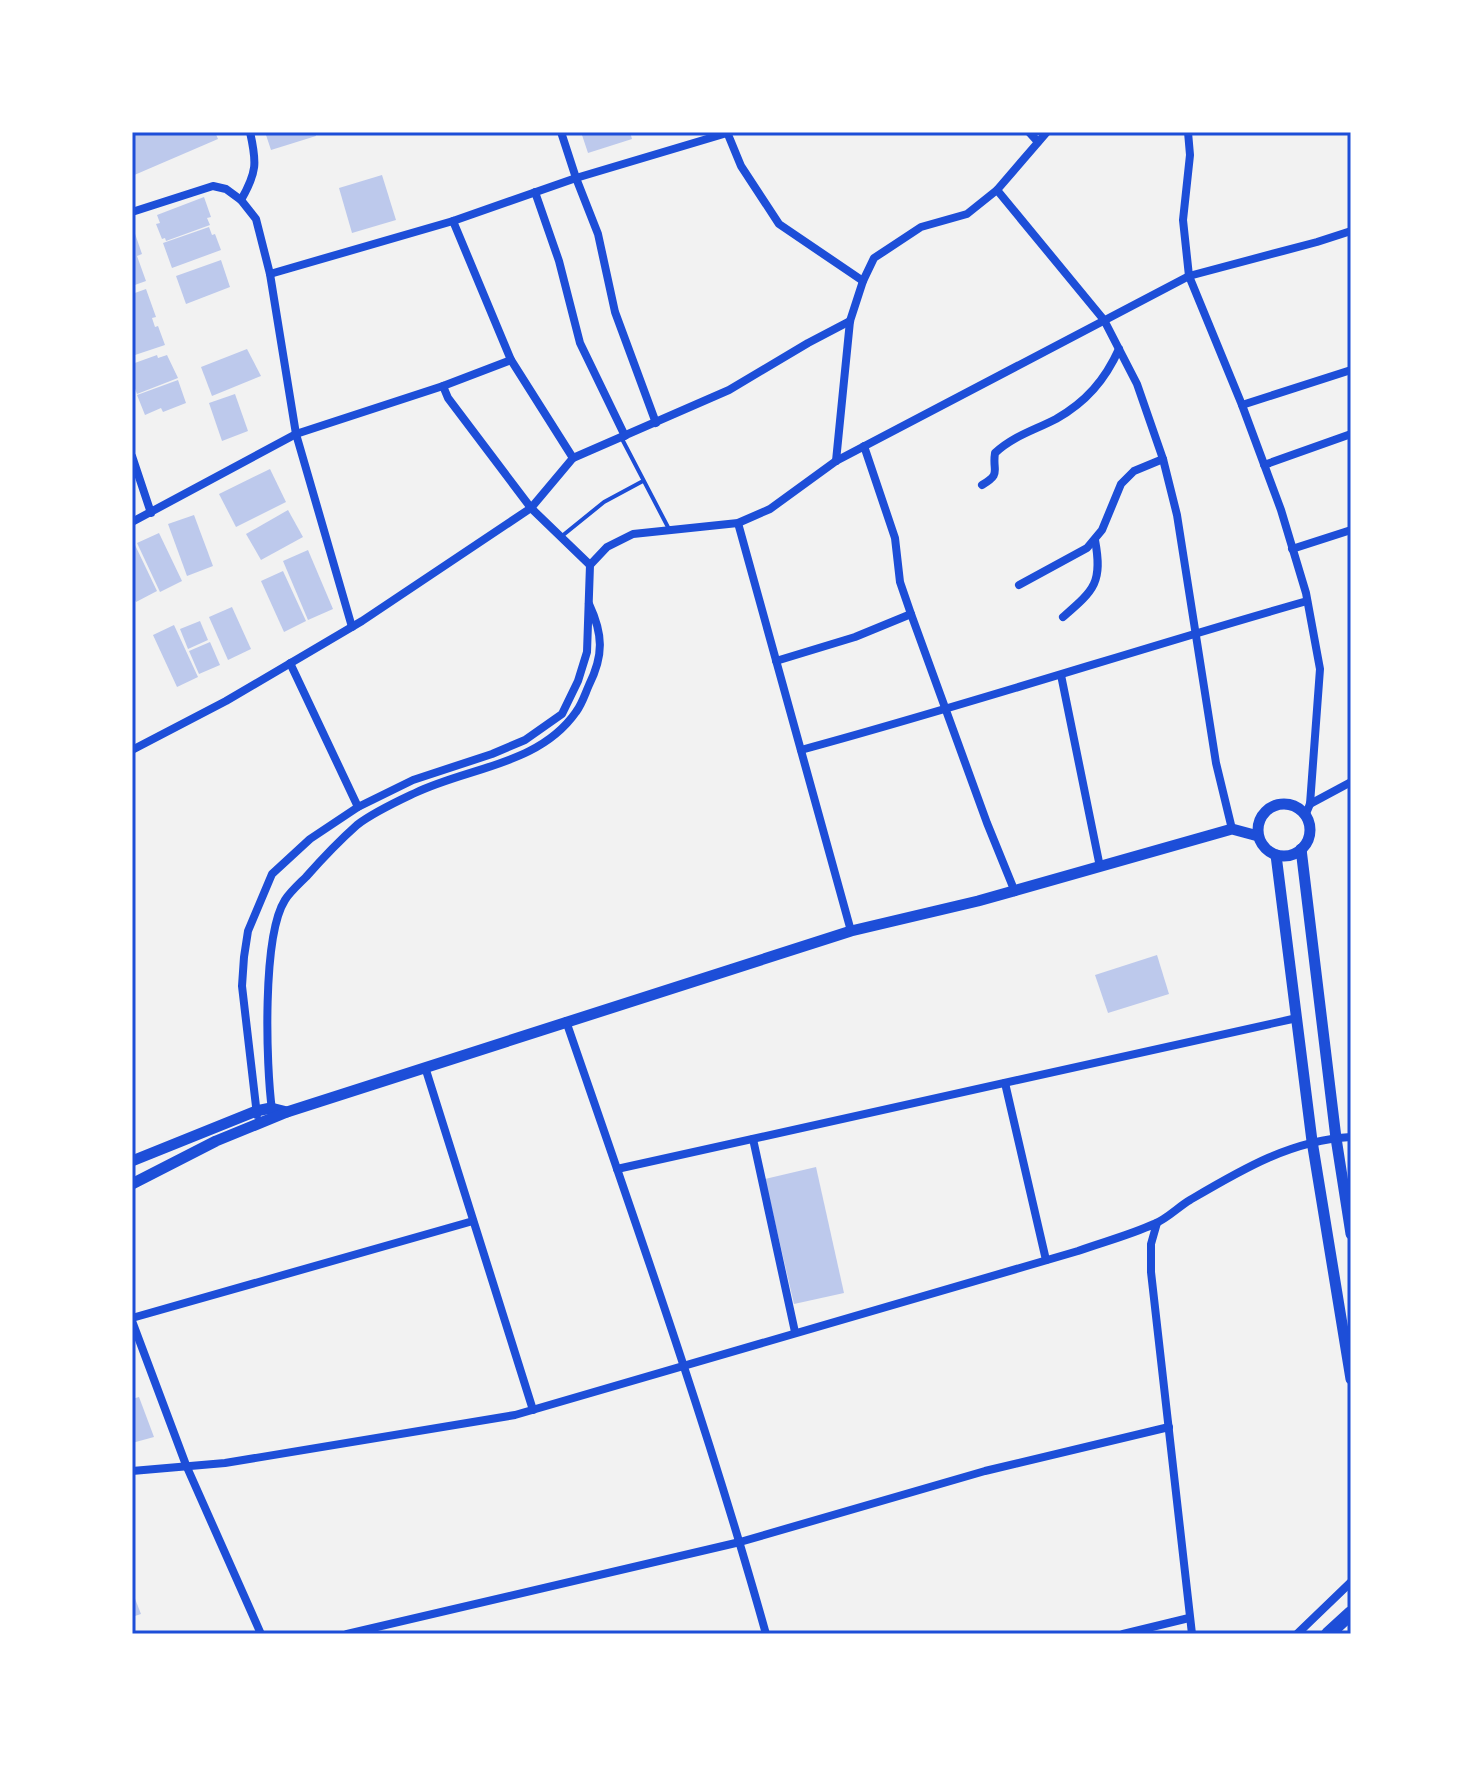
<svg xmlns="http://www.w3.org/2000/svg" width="1483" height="1766" viewBox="0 0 1483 1766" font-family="'Alegreya Sans',sans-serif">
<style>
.building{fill:#bdc9ec}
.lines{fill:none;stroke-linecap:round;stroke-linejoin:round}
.service{stroke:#1d4ed8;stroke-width:4}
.minor{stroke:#1d4ed8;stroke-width:8}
.tertiary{stroke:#1d4ed8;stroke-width:11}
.trunk{stroke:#1d4ed8;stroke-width:14}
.neatline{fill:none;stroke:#1d4ed8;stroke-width:3}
</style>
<rect width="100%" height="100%" fill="#f2f2f2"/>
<g class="building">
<path d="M132 132H215L218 139 132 176Z"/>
<path d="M265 132H315L316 136 271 150Z"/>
<path d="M581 132H630L632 139 588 153Z"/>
<path d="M382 175 396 220 352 233 339 188Z"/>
<path d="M204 197 211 217 207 218 210 225 166 241 165 238 162 239 156 224 160 223 157 215Z"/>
<path d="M132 225 142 254 137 256 146 281 132 286Z"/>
<path d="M209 227 212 235 215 234 221 250 172 268 163 243Z"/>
<path d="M221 260 230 287 186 304 176 276Z"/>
<path d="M146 289 156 317 152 318 155 327 158 326 165 345 132 356V294Z"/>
<path d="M247 349 261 376 212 396 201 367Z"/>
<path d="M157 355 158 358 167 355 178 378 137 394 132 381V364Z"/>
<path d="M178 380 186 403 163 412 161 408 145 415 137 395Z"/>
<path d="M235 394 248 431 222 441 209 403Z"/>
<path d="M270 469 286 502 236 527 219 494Z"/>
<path d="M288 510 303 537 261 560 246 534Z"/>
<path d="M194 515 213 566 187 576 168 524Z"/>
<path d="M159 533 182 581 160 592 137 543Z"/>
<path d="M135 545 157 591 136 602 132 594V547Z"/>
<path d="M308 550 333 609 308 620 283 561Z"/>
<path d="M283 571 306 621 284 632 261 581Z"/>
<path d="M232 607 251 649 228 660 209 617Z"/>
<path d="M200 621 208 640 188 649 180 629Z"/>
<path d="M174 625 198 677 177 687 153 635Z"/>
<path d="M210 642 220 665 199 674 189 651Z"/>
<path d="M1157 955 1169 994 1108 1013 1095 975Z"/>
<path d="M816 1167 844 1293 794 1304 765 1179Z"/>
<path d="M139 1397 154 1437 132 1443V1399Z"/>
<path d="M132 1591 141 1614 132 1617Z"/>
</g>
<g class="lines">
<g class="service">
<path d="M621 437 670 531"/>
<path d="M562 536 604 502 643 481"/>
</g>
<g class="minor">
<path d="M561 132 576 178 598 234 615 312 656 423"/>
<path d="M727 132 741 166 779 224 863 281"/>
<path d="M1029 132 1038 142"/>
<path d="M1188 132 1190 155 1183 220 1189 276 1242 405 1281 510 1306 593 1320 669 1310 804 1305 816"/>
<path d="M997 190 1104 320 1137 384 1163 459 1177 515 1216 763 1232 829"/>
<path d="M535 192 559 261 580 343 625 436"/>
<path d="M241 200C257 172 257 163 250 132"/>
<path d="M132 212 213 186 226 189 241 200 256 219 270 274 296 434 352 627"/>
<path d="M453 221 511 360 573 458"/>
<path d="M270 274 453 221 576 178 727 133"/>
<path d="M443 386 448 398 531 508 590 565"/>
<path d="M1242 405 1351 370"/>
<path d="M864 446 895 538 900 582 911 614 987 823 1015 892"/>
<path d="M132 456 151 513"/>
<path d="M836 461 850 321 863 281 874 258 921 227 967 214 997 190 1047 132"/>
<path d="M1264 465 1351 434"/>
<path d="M982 485C1002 473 992 472 995 453 1013 436 1035 430 1056 419 1086 402 1105 380 1119 349"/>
<path d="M132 522 296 434 443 386 511 360"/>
<path d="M738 523 851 931"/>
<path d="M1292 549 1351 530"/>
<path d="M1019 585 1087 548 1102 530 1121 484 1134 471 1163 459"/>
<path d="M1063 617C1094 590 1103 583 1095 540"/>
<path d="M776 661 855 637 911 614"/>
<path d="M290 663 358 807"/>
<path d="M1061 675 1100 867"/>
<path d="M132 750 226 701 362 621 531 508 573 458 729 390 808 343 850 321"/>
<path d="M801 750C971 704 1138 649 1307 601"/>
<path d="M1310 804 1351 782"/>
<path d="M566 1021C636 1224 708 1427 766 1634"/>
<path d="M425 1067 533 1410"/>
<path d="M1005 1083 1046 1260"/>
<path d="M272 1110C266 1066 262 936 285 900 290 892 299 884 306 877 321 860 339 841 357 825 374 812 396 802 415 793 469 767 539 765 576 712 582 704 585 694 589 685 604 655 603 634 589 604"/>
<path d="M257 1115 242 986 244 957 248 931 272 874 310 839 358 807 413 780 492 754 525 740 562 714 578 681 587 652 590 565 607 547 633 534 738 523 770 509 836 461 1189 276 1317 242 1351 231"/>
<path d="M753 1139 795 1332"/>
<path d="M617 1169 1297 1018"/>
<path d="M1157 1223 1151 1244V1272L1192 1634"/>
<path d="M132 1318 473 1221"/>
<path d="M132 1321 186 1465 261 1634"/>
<path d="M132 1471 225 1463 515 1415 1078 1251C1103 1242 1130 1235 1154 1224 1167 1219 1178 1207 1190 1200 1241 1170 1291 1140 1351 1137"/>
<path d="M347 1634 740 1542 985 1471 1169 1427"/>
<path d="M1123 1634 1189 1618"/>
<path d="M1297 1634 1351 1582"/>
</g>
<g class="tertiary">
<circle cx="1284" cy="830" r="26"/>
<path d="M1301 849 1336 1138 1351 1234"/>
<path d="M1276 855 1312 1141 1351 1379"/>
<path d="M132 1161 256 1111 271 1108 287 1112"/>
<path d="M132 1184 216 1141 287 1112 851 931 978 901 1232 829 1258 836"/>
</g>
<path class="trunk" d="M1328 1634 1351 1613"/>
</g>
<rect width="1483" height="1766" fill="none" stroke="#ffffff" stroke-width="268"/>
<rect x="134" y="134" width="1215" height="1498" class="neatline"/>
</svg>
